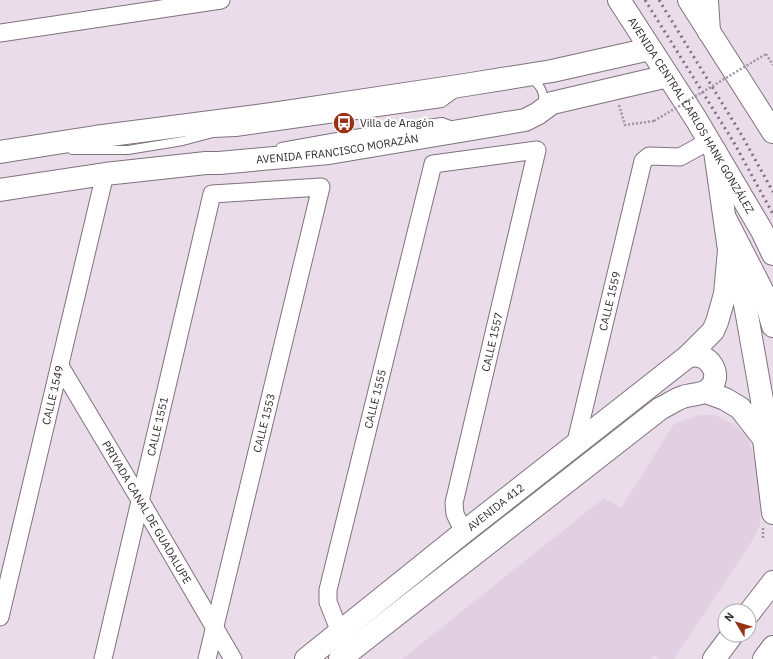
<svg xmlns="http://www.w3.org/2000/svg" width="773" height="659" viewBox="0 0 773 659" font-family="'IBM Plex Sans',sans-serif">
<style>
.built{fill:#e3cfe2}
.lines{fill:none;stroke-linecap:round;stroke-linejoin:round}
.lane-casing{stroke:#7f727e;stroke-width:10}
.street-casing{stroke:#7f727e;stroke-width:19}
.secondary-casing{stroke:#7f727e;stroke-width:24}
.primary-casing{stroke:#7f727e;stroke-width:24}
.highway-casing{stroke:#7f727e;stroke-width:24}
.path{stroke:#a0959f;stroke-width:2.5;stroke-dasharray:2 2;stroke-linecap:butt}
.lane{stroke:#fff;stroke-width:8}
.street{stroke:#fff;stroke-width:17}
.secondary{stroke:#fff;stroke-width:22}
.primary{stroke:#fff;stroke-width:22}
.highway{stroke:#fff;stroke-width:22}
.rail{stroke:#7b727a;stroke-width:3;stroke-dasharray:2 4;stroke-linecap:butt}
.path-bridge{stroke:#a0959f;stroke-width:2.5;stroke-dasharray:2 2;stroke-linecap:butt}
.labels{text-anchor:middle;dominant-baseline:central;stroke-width:4;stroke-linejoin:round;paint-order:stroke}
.street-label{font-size:11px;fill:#312b30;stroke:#fff}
.poi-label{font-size:11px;fill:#312b30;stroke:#fff;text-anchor:start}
</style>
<rect width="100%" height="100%" fill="#ebdcea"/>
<path class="built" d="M699 415H715L736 426 748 438 761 481 760 525 754 538 674 659H660L654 655 651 659H402L604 498 621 508 674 424Z"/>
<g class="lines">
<g class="lane-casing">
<g id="lane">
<path d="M530 78C540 84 547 95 541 106"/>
<path d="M281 147 354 134 442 122 453 126"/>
<path d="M72 150H128L183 141 213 133 236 132 442 103 457 92"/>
</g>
</g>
<g class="street-casing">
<g id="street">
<path d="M0 33 221 0"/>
<path id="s1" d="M60 366 140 500 233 659"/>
<path id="s2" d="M575 446 643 161 649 156 680 157 709 141"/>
<path id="s3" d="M0 617 105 174"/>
<path id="s4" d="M340 632 328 602V590L433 164 537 150 454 503 455 514 464 532"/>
<path id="s5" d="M103 659 212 194 321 187 207 659"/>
</g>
</g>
<g class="secondary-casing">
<g id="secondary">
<path d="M707 0 709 32"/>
<path d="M0 152 95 137 279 113 465 85 552 71 650 49"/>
<path id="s6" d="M0 190 105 174 206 163H219L329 153 525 120 537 114 552 103 668 76"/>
<path id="s7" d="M306 659 464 532 687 357 713 331 717 322 725 294 729 250 715 151"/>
</g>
</g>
<g class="primary-casing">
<g id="primary">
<path d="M706 392 725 399 740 408 764 439"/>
<path d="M749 613 773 582"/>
<path d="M340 659 661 408C668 405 676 399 683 397 691 394 702 395 708 390 725 377 709 349 687 357"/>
<path d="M714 659 732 635"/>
<path d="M764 659 773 647"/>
</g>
</g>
<g class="highway-casing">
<g id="highway">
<path id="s8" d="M619 0 696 119 762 231 773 254"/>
<path d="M689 0 773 132"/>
<path d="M725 218 763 292 773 326"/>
<path d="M729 250 745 304 762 400 764 439 773 513"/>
</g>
</g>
<g class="path">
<path d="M766 54 773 65"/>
<path d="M619 105 625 125 654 121"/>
<path d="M763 528V539"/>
</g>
<use href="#lane" class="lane"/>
<use href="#street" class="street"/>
<use href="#secondary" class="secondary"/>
<use href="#primary" class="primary"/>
<use href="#highway" class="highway"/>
<g class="rail">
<path d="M645 0 733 141 773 214"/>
<path d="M659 0 741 134 773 192"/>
</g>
<path class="path-bridge" d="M654 121 766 54"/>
</g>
<defs>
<g id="bus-disc" transform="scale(1.15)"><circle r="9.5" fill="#993116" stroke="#fff"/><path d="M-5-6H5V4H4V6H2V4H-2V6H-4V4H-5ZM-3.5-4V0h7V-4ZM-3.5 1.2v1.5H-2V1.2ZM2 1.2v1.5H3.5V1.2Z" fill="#fff"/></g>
</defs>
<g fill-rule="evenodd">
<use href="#bus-disc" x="344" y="123"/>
</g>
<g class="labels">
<g class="street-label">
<text stroke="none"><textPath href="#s8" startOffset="136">AVENIDA CENTRAL CARLOS HANK GONZÁLEZ</textPath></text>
<text stroke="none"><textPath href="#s6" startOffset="340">AVENIDA FRANCISCO MORAZÁN</textPath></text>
<text stroke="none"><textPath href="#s2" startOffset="149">CALLE 1559</textPath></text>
<text transform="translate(492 342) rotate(-77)">CALLE 1557</text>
<text stroke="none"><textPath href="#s3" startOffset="228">CALLE 1549</textPath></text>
<text stroke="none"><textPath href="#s4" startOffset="241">CALLE 1555</textPath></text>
<text transform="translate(264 423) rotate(-76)">CALLE 1553</text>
<text stroke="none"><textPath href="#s5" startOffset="239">CALLE 1551</textPath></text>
<text stroke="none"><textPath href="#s7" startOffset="243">AVENIDA 412</textPath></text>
<text stroke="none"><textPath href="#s1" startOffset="170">PRIVADA CANAL DE GUADALUPE</textPath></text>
</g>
<g class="poi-label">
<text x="360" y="123">Villa de Aragón</text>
</g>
</g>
<g transform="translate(737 623) rotate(308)"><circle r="19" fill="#ffffff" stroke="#adaaac"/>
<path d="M0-3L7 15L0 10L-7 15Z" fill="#993116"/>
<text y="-6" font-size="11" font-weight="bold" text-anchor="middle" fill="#312b30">N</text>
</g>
</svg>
